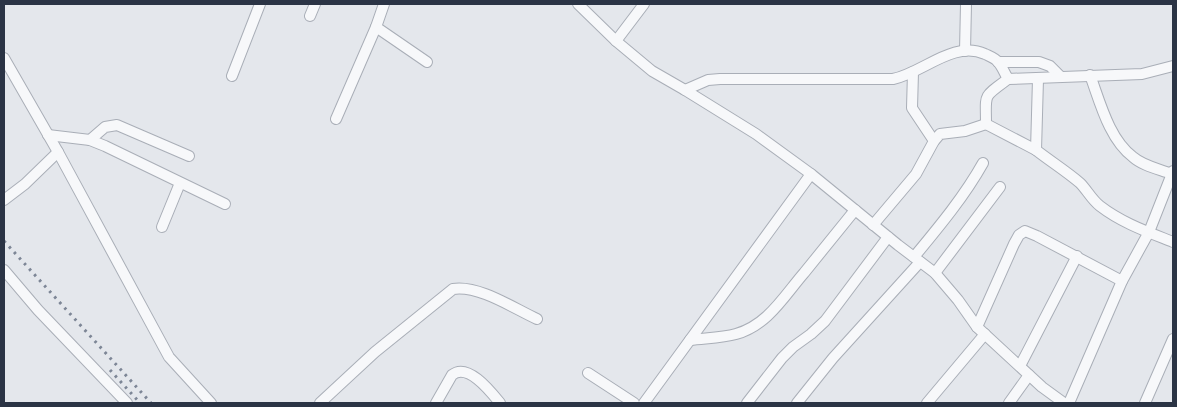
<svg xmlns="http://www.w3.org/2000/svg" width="1177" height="407" viewBox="0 0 1177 407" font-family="'Titillium Web',sans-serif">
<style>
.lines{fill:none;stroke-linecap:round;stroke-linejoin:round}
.minor-casing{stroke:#a9aeb7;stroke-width:12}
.minor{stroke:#f7f8fa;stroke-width:10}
.rail{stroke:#7d8696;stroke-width:3;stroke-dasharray:2.5 5;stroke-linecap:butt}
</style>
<rect width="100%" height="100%" fill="#e4e7ec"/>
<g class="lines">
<g class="minor-casing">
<g id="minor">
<path d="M578 4 616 41 652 71 685 90 756 134 811 174 898 245 935 273 958 300 977 327 1042 387 1064 403"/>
<path d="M310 16 315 4"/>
<path d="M376 27 427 62"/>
<path d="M616 41 644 4"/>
<path d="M965 51 966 4"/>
<path d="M4 58 58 152 169 357 211 403"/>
<path d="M998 62H1039L1050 66 1060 76"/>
<path d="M913 72 912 108 934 141"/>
<path d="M1090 75C1100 102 1109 139 1133 157 1143 166 1159 169 1172 174"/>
<path d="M232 76 260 4"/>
<path d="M1008 79C982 98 986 93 986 124L1036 150"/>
<path d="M1038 79 1036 150C1050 161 1066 171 1080 183 1087 190 1092 200 1100 206 1122 223 1148 232 1173 242"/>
<path d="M685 90 708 80 720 79H893C923 73 953 40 985 54 989 56 995 58 998 62 1002 66 1005 74 1008 79L1142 74 1173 66"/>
<path d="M336 119 376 27 384 4"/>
<path d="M48 135 90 140 105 146 225 204"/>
<path d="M90 140 105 127 117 125 189 156"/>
<path d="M4 200 25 184 58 152"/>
<path d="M873 225 916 174 934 141 940 134 965 131 986 124"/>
<path d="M162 227 180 183"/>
<path d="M914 257C938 228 964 197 983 163"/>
<path d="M4 270 38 310 127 403"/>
<path d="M935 273 1000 187"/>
<path d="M977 327 1014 244 1019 235 1025 231 1037 236 1122 281"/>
<path d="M690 340C705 338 722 338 736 334 768 325 784 296 804 273 821 252 838 231 855 210"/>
<path d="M1020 366 1077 256"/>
<path d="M588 373 634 403"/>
<path d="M320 403 375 352 453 289C479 285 513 308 537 319"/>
<path d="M436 403 452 375C468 362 491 392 500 403"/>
<path d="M644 403 811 174"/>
<path d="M747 403 782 358 793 347 811 334 825 321 888 237"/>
<path d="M797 403 833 358 920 262"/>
<path d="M927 403 985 334"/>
<path d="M1009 403 1029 375"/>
<path d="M1069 403 1122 281 1149 232 1173 171"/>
<path d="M1145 403 1173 339"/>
</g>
</g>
<use href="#minor" class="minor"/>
<g class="rail">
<path d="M4 241 151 403"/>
<path d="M110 370 140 403"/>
</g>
</g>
<rect width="1177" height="407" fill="none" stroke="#2b3445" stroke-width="10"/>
</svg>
